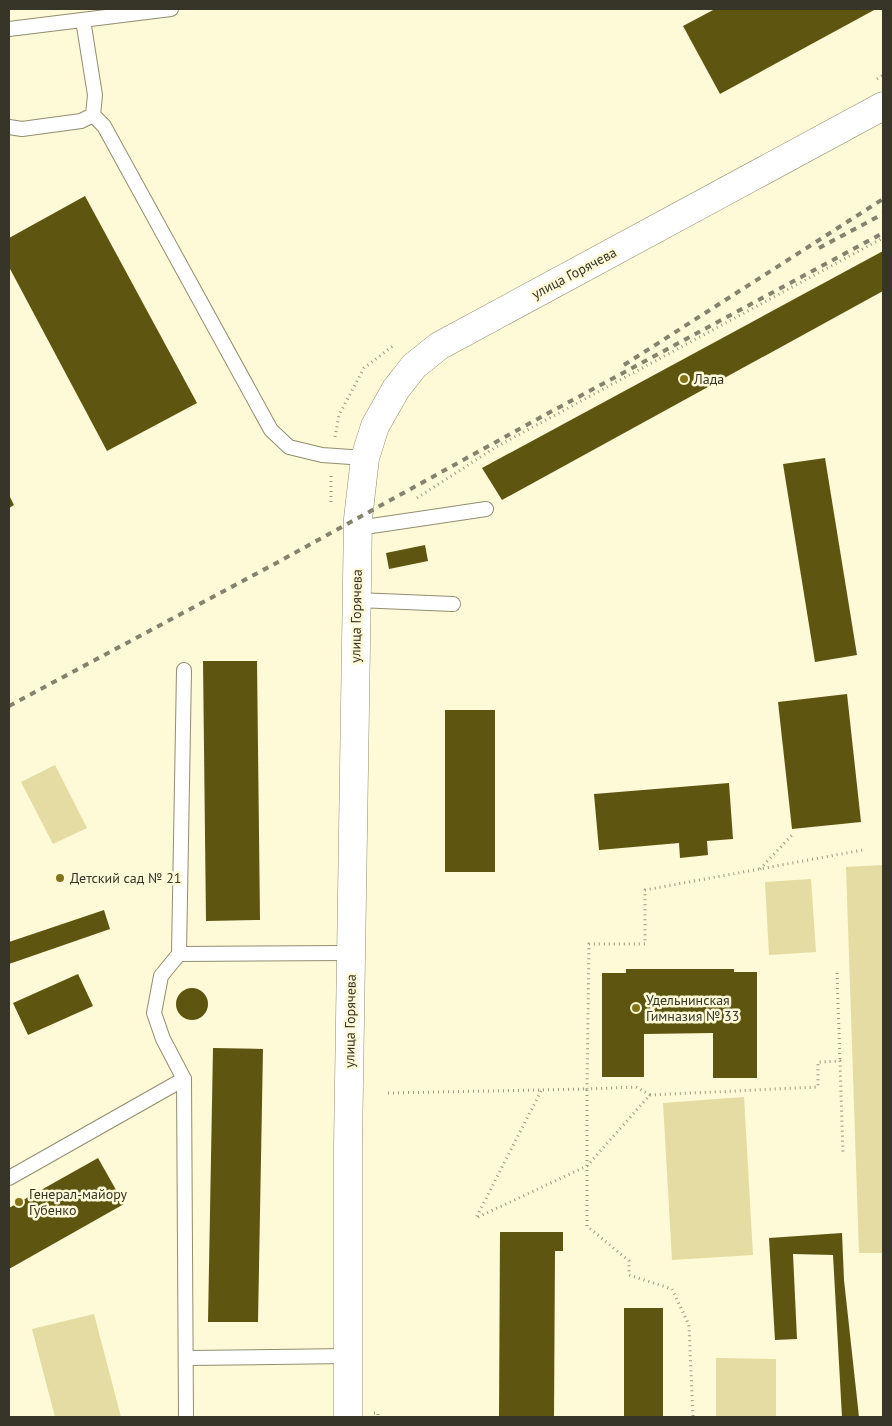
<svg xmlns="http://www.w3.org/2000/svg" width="892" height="1426" viewBox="0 0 892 1426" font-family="'PT Sans',sans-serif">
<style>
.green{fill:#e4dca2}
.building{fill:#5e5511}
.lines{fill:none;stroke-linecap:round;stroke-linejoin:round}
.lane-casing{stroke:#928d6e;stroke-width:16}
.secondary-casing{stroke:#928d6e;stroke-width:29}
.path{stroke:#9d9982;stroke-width:3;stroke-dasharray:1 4;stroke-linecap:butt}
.lane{stroke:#fff;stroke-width:14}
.secondary{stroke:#fff;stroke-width:28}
.rail{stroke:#85826d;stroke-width:4;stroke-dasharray:6 6;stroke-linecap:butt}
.poi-dot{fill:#827518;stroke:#fef9d7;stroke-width:2}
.labels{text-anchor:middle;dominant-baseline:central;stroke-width:5;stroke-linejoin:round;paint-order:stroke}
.street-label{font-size:14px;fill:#373528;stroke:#fef9d7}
.poi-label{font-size:14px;fill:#373528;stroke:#fef9d7;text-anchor:start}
</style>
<rect width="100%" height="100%" fill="#fef9d7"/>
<g class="green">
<path d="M55 765 87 828 53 844 21 782Z"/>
<path d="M883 865V1253H859L846 867Z"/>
<path d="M811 879 816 952 769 955 765 882Z"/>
<path d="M744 1097 753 1255 672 1260 663 1103Z"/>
<path d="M94 1314 121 1417H55L32 1329Z"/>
<path d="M716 1358 776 1359V1417H716Z"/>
</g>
<g class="building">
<path d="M715 9H876L720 94 683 26Z"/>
<path d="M85 196 197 403 107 451 9 267V238Z"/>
<path d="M883 251V291L502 500 482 468Z"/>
<path d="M825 458 857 655 815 662 783 464Z"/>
<path d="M9 495 14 505 9 508Z"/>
<path d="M425 545 428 561 389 569 386 553Z"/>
<path d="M203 661H257L260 920 206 921Z"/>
<path d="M847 694 861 822 792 829 778 702Z"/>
<rect x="445" y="710" width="50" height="162"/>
<path d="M729 783 733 839 707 841 708 855 680 858 679 843 599 850 594 794Z"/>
<path d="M104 910 110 929 9 964V942Z"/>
<path d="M626 969H734V972H757V1078H713V1033L644 1034V1077H602V973H626Z"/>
<path d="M78 974 93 1006 28 1035 13 1003Z"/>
<circle cx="192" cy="1004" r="16"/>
<path d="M213 1048 263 1049 258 1322H208Z"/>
<path d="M98 1158 124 1204 9 1269V1208Z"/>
<path d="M500 1232H563V1251H555L554 1417H499Z"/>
<path d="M842 1233 844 1280 859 1417H842L833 1255 793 1254 797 1339 775 1340 769 1238Z"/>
<rect x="624" y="1308" width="39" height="109"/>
</g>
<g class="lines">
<g class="lane-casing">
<g id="lane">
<path d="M9 29 171 9"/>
<path d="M93 115 104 126 271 430 289 447 322 455 365 458"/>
<path d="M9 127 22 129 81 121 93 115 95 95 83 20"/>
<path d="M358 528 486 509"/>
<path d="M357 600 453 604"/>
<path d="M179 954 184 670"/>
<path d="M184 1079 163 1039 154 1013 161 976 179 954 351 953"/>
<path d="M9 1178 184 1079 186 1417"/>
<path d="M187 1358 348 1356"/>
</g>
</g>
<g class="secondary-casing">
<path id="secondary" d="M348 1417V1146L358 519 365 458 375 426 396 389 414 366 439 346 883 106"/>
</g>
<g class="path">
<path d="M877 79 883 75"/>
<path d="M335 437 339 415 364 368 394 345"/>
<path d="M417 498 496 447 883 238"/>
<path d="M331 502V475"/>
<path d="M760 869 792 835"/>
<path d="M837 973 840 1061"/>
<path d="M541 1091 476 1218 587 1166 650 1095 818 1087V1062L840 1061 843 1154"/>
<path d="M388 1093 587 1089V1226L629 1261V1275L672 1289 689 1325 693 1417"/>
<path d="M650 1095 636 1087 587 1089 589 944H645V890L863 850"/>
<path d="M374 1413H378V1417"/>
</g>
<use href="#lane" class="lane"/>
<use href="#secondary" class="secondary"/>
<g class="rail">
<path d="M819 248 883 214"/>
<path d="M624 365 883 199"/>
<path d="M9 706 280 561 543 416 883 233"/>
</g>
</g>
<g class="poi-dot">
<circle cx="684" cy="379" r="5"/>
<circle cx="60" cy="878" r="5"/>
<circle cx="636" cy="1008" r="5"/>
<circle cx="19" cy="1202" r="5"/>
</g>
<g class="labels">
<g class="street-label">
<text transform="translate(574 273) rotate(-28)">улица Горячева</text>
<text transform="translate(356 616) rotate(-89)">улица Горячева</text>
<text transform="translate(350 1021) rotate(-89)">улица Горячева</text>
</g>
<g class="poi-label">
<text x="694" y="379">Лада</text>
<text x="70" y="878">Детский сад № 21</text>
<text x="646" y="1000">Удельнинская<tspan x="646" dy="16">Гимназия № 33</tspan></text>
<text x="29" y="1194">Генерал-майору<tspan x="29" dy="16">Губенко</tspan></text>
</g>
</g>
<rect width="892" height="1426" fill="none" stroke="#373528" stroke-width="20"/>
</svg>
